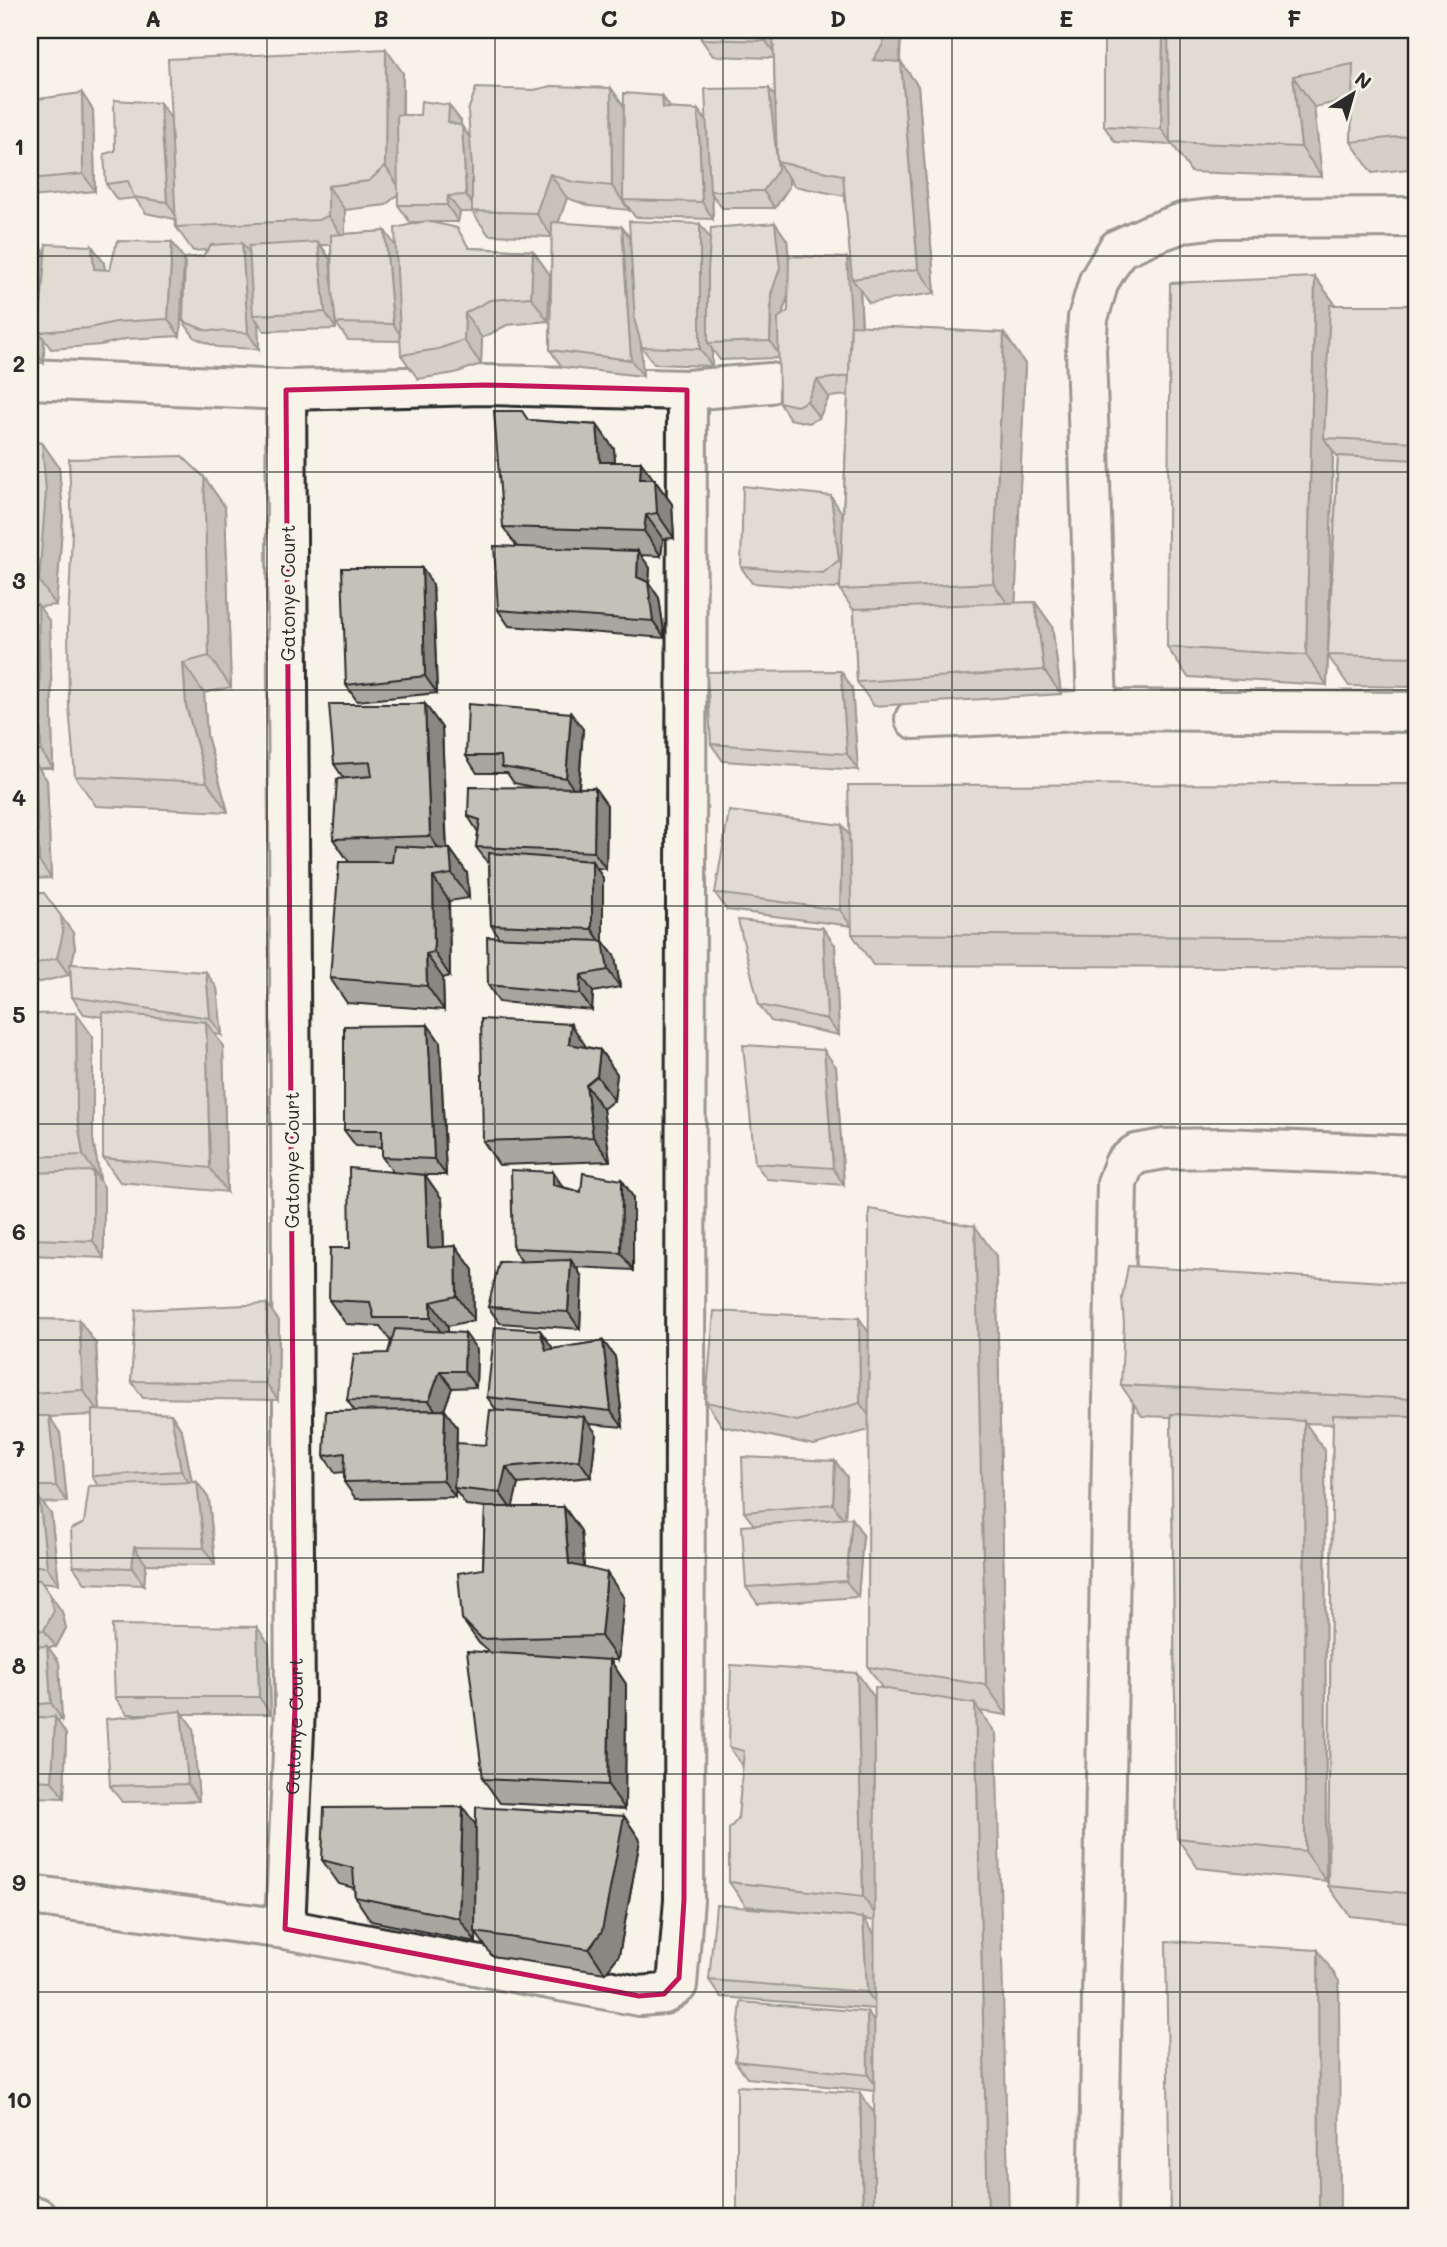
<svg xmlns="http://www.w3.org/2000/svg" width="1447" height="2247" viewBox="0 0 1447 2247" font-family="Mali,sans-serif">
<style>
.lines{fill:none;stroke-linecap:round;stroke-linejoin:round}
.street-casing{stroke:#2b2b2b;stroke-width:44}
.street{stroke:#f7f3e8;stroke-width:38}
.wall{fill:#a9a69f;stroke:#2b2b2b;stroke-width:2;fill-rule:evenodd}
.shaded-wall{fill:#898782;stroke:#2b2b2b;stroke-width:2}
.building{fill:#c4c1b9;stroke:#2b2b2b;stroke-width:2}
.marked{fill:none;stroke:#c2185b;stroke-width:5;stroke-linejoin:round}
.grid{fill:none;stroke:#2b2b2b;stroke-width:2;stroke-opacity:0.55}
.labels{text-anchor:middle;dominant-baseline:central;stroke-width:7;stroke-linejoin:round;paint-order:stroke}
.street-label{font-size:19px;fill:#2b2b2b;stroke:#f7f3e8}
.neatline{fill:none;stroke:#2b2b2b;stroke-width:2.5}
.grid-label{font-size:23px;text-anchor:middle;font-weight:bold;fill:#2b2b2b}
</style>
<rect width="100%" height="100%" fill="#f7f3e8"/>
<filter id="ink" filterUnits="userSpaceOnUse"><feTurbulence type="fractalNoise" baseFrequency=".0143" numOctaves="2"/><feDisplacementMap in="SourceGraphic" scale="14" xChannelSelector="R" yChannelSelector="G"/><feConvolveMatrix kernelMatrix="1 2 1 2 8 2 1 2 1" color-interpolation-filters="sRGB"/></filter>
<g filter="url(#ink)">
<g class="lines">
<g class="street-casing">
<g id="street">
<path d="M30 379 286 390 485 385 687 390 770 383"/>
<path d="M1097 710 1086 350 1088 318 1099 281 1118 249 1149 235 1185 222 1219 218 1417 217"/>
<path d="M915 719 1097 710 1417 712"/>
<path d="M30 1895 285 1929 639 1996 664 1994 677 1985 684 1900 687 390"/>
<path id="s1" d="M285 1929 295 1708 286 390"/>
<path d="M1098 2214 1117 1183 1124 1164 1136 1154 1164 1149 1222 1148 1417 1156"/>
<path d="M30 2216 37 2217"/>
</g>
</g>
<use href="#street" class="street"/>
</g>
<g class="wall">
<path d="M901 30 900 62H901L918 86 935 293 869 303 860 289 862 326 1004 333 1025 364 1015 603 1035 602 1052 626 1061 694 874 706 857 682 854 611 840 590V585L835 589 752 583 741 567 842 513 843 516 848 395 829 397 819 418 809 423 790 419 779 402V358L720 360 712 349V366L654 364 642 347 640 340 643 376 562 367 550 350 552 237 489 235 472 212H460L458 222H427L471 248 533 251 550 275 548 321 507 325 482 338 481 364 455 373 418 379 401 355V341L348 340 336 323 335 311 336 329 264 331 258 322 259 349 217 347 195 338 183 321 203 256 207 250 193 251 176 227 175 219 146 213 135 198 117 200 106 184 115 151 160 103 171 118 403 73V115L461 121 460 125 470 137 534 90 611 88 624 106 662 96 671 109 698 110 707 121 775 97 774 58 713 56 701 39ZM789 178 794 186 845 196 851 264 789 261 787 240 775 223 710 239 630 238 622 227 558 223 567 198 590 206 629 210V208L635 217 713 219 712 194 722 208H775L789 187ZM398 194V205L410 222H424L396 247 385 231 345 234V210L386 205ZM321 245H331L332 276 330 259ZM789 295 788 311 783 315V311Z"/>
<path d="M1417 30V168L1372 173 1351 142 1352 99 1314 107 1322 177 1191 172 1173 145 1115 142 1104 126Z"/>
<path d="M30 100 93 110 95 191 30 197Z"/>
<path d="M30 232 45 253V263L92 246 104 263 105 270H110L172 242 184 259 180 336 126 339 101 345 51 349 44 339V363L30 362Z"/>
<path d="M1315 277 1336 305H1417V687L1349 686 1328 656 1327 685 1188 677 1167 647ZM1333 451 1338 457 1328 647Z"/>
<path d="M528 420 597 425 614 449 615 462 654 479 672 504 674 538 663 539 661 556 640 555 650 568 649 583 659 598 665 638 509 626 498 610 517 547 503 527Z"/>
<path d="M30 442 42 443 59 467 63 515 56 605 39 607 50 622 53 768H38L47 780 51 878 30 879Z"/>
<path d="M204 477 225 507 231 687 204 693 207 736 228 812 96 806 75 776Z"/>
<path d="M433 585 437 693 357 701 346 685Z"/>
<path d="M841 671 852 688 858 770 723 761 711 744Z"/>
<path d="M425 704 442 728 447 849H450L467 873 469 898 449 901 450 976 443 978 444 1010 347 1003 330 978 349 862 333 839 344 779 334 764Z"/>
<path d="M583 729 579 788 607 805 606 869 596 868 603 878V941L615 957 620 987 593 992 592 1010 499 1002 488 985 499 938 491 925 489 864 476 847 478 832 468 816 538 788 514 783 507 773H477L466 756Z"/>
<path d="M1417 784V968L873 965 852 934V926L727 910 715 893 850 836Z"/>
<path d="M30 893 73 933 75 949 71 964 217 988 222 1035 214 1034 223 1046 227 1192 120 1182 103 1158V1017L84 1014 72 997 70 969 69 975 41 982H30Z"/>
<path d="M835 945 839 1035 771 1021 759 1005Z"/>
<path d="M30 1014 93 1037V1140L100 1179H99L104 1187V1258L30 1255Z"/>
<path d="M428 1025 440 1042 446 1175H425L442 1199 444 1247 456 1246 473 1270 474 1320 448 1326V1332L477 1350 476 1387 452 1388 444 1410 457 1427 456 1460 486 1445 497 1411 487 1397 552 1347 553 1349 603 1341 615 1357 623 1427 589 1424 596 1433 591 1477 518 1484 512 1507H564L581 1531 584 1568 624 1598 618 1660H610L626 1684 625 1809 500 1803 483 1779 489 1652 479 1643 462 1619 483 1569 485 1507 466 1505 455 1490V1497L356 1499 344 1482V1472L335 1473 324 1456 354 1410 347 1400 388 1353 391 1342 380 1326 346 1324 329 1300 350 1248 393 1172 382 1157V1147L356 1146 344 1130Z"/>
<path d="M587 1047 600 1050 617 1074 614 1100 603 1109 610 1161 499 1165 483 1141Z"/>
<path d="M836 1067 844 1185 767 1179 755 1163Z"/>
<path d="M553 1172 563 1187 581 1192 622 1180 633 1197V1270L576 1267 582 1277 580 1329 500 1323 488 1307 522 1262 513 1248Z"/>
<path d="M996 1256 1007 1715 980 1711 996 1734 875 2113V2091L747 2078 735 2061 867 2012 875 2023V2009L721 1997 709 1980 807 1913 746 1906 729 1882 738 1819 743 1766 729 1747 857 1673 874 1697 875 1750 883 1689 868 1667 869 1430 814 1445 722 1426 706 1402 859 1318 869 1333ZM864 1919 875 1921V1935Z"/>
<path d="M1417 1284V1923L1350 1916 1328 1886 1333 1424 1305 1423 1325 1451 1326 1881 1198 1868 1177 1838 1171 1417 1142 1416 1121 1385Z"/>
<path d="M30 1319 79 1320 96 1344 100 1411 171 1414 182 1431 192 1482H197L209 1499 215 1565 146 1564 144 1585 85 1583 73 1566 84 1523 98 1486 92 1476V1415L49 1417 60 1433 67 1502 43 1503 51 1514 59 1584 41 1582 62 1612 66 1628 56 1647H48L59 1662 62 1720H57L66 1734 64 1798 30 1797Z"/>
<path d="M279 1321 278 1400 143 1398 131 1381Z"/>
<path d="M835 1461 847 1477 845 1519 852 1518 863 1535 858 1597 758 1604 746 1587 754 1525 744 1512Z"/>
<path d="M269 1644 271 1714H183L193 1728 199 1801 122 1802 110 1786 155 1714H127L115 1697Z"/>
<path d="M624 1816 640 1840 619 1955 605 1973 492 1956 476 1933V1942L371 1921 355 1897 354 1888 339 1884 322 1860 476 1825Z"/>
</g>
<g class="shaded-wall">
<path d="M769 30H781L778 58 766 41Z"/>
<path d="M883 30H901L899 68 873 60Z"/>
<path d="M1163 30H1175L1170 142 1173 145 1161 129Z"/>
<path d="M386 49 403 73 401 190 385 166Z"/>
<path d="M901 62 918 86 935 293 918 269Z"/>
<path d="M1293 76 1314 107 1322 177 1301 147Z"/>
<path d="M611 88 628 112 623 200 629 208V210L612 186Z"/>
<path d="M769 88 781 105 777 162 789 178V187L775 208 763 191Z"/>
<path d="M82 93 93 110 95 191 83 174Z"/>
<path d="M662 96 674 113 663 108Z"/>
<path d="M160 103 172 120 178 219 167 202Z"/>
<path d="M449 105 461 121 460 138 448 122Z"/>
<path d="M698 110 710 126V191L712 194 713 219 702 202Z"/>
<path d="M462 126 473 143 477 212 466 195Z"/>
<path d="M550 174 567 198 553 238 536 213Z"/>
<path d="M328 186 345 210V240L328 216Z"/>
<path d="M448 196 460 212 458 222 447 205Z"/>
<path d="M775 223 787 240 792 285 783 311 781 358 770 341Z"/>
<path d="M700 224 712 241 708 343 712 349V366L700 349Z"/>
<path d="M622 227 634 243 643 376 631 360Z"/>
<path d="M385 231 397 248 404 341 393 324Z"/>
<path d="M30 232 45 253 44 332H39L44 339V363L30 343Z"/>
<path d="M172 242 184 259 180 336 168 319Z"/>
<path d="M318 242 330 259 336 329 325 312Z"/>
<path d="M242 243 254 259 253 315 258 322 259 349 248 333Z"/>
<path d="M92 246 104 263 106 286 94 269Z"/>
<path d="M533 251 550 275 548 321 531 297Z"/>
<path d="M847 258 859 275 852 279 860 289 862 335 851 376Z"/>
<path d="M1315 277 1337 307 1324 438 1333 451 1327 685 1306 655Z"/>
<path d="M465 313 482 338 481 364 464 340Z"/>
<path d="M1004 333 1025 364 1015 614 993 583Z"/>
<path d="M817 380 829 397 819 418 807 401Z"/>
<path d="M597 425 614 449 617 486 600 462Z"/>
<path d="M42 443 59 467 63 515 56 605 39 581Z"/>
<path d="M641 462 672 504 674 538 657 513 640 479Z"/>
<path d="M204 477 225 507 231 687 209 656Z"/>
<path d="M831 496 842 513 850 577 839 560Z"/>
<path d="M646 515 663 539 661 556 644 531Z"/>
<path d="M638 551 650 568 649 583 659 598 665 638 653 621 637 577Z"/>
<path d="M422 568 433 585 437 693 425 676Z"/>
<path d="M1035 602 1052 626 1061 694 1044 670Z"/>
<path d="M38 605 50 622 53 768 41 751Z"/>
<path d="M183 663 204 693 207 736 228 812 207 782 186 706Z"/>
<path d="M841 671 852 688 858 770 847 754Z"/>
<path d="M425 704 442 728 447 861 430 836Z"/>
<path d="M571 713 583 729 578 795 566 778Z"/>
<path d="M35 763 47 780 51 878 39 861Z"/>
<path d="M595 788 607 805 606 869 594 852Z"/>
<path d="M842 825 853 841 852 927 840 910Z"/>
<path d="M450 849 467 873 469 898 452 874Z"/>
<path d="M592 861 603 878V941L615 957 620 987 608 970 603 946 592 929Z"/>
<path d="M433 877 449 901 450 976 434 952Z"/>
<path d="M61 916 73 933 75 949 69 975 57 958Z"/>
<path d="M823 928 835 945 839 1035 827 1019Z"/>
<path d="M426 954 443 978 444 1010 427 986Z"/>
<path d="M206 972 217 988 222 1035 210 1018Z"/>
<path d="M581 975 593 992 592 1010 580 994Z"/>
<path d="M76 1013 93 1037V1140L100 1179 83 1155 77 1116Z"/>
<path d="M206 1022 223 1046 227 1192 210 1168Z"/>
<path d="M571 1024 587 1048 569 1044Z"/>
<path d="M428 1025 440 1042 446 1175 434 1159Z"/>
<path d="M600 1050 617 1074 614 1100 597 1076Z"/>
<path d="M824 1050 836 1067 844 1185 833 1168Z"/>
<path d="M586 1085 603 1109 610 1161 593 1137Z"/>
<path d="M93 1171 104 1187V1258L93 1241Z"/>
<path d="M553 1172 564 1189 553 1185Z"/>
<path d="M425 1175 442 1199 445 1272 428 1248Z"/>
<path d="M622 1180 633 1197V1270L621 1253Z"/>
<path d="M975 1226 996 1256 1007 1715 986 1685Z"/>
<path d="M456 1246 473 1270 474 1320 457 1296Z"/>
<path d="M571 1260 582 1277 580 1329 568 1312Z"/>
<path d="M431 1302 448 1326V1342L431 1318Z"/>
<path d="M267 1304 279 1321 278 1400 266 1383Z"/>
<path d="M859 1318 875 1342 877 1427 860 1403Z"/>
<path d="M79 1320 96 1344 100 1414 83 1390Z"/>
<path d="M540 1330 552 1347 557 1367 546 1350Z"/>
<path d="M465 1333 477 1350 476 1387 464 1371Z"/>
<path d="M603 1341 615 1357 623 1427 611 1411Z"/>
<path d="M440 1371 452 1388 441 1418 429 1401Z"/>
<path d="M445 1410 457 1427 455 1497 443 1480Z"/>
<path d="M171 1414 182 1431 193 1488 181 1471Z"/>
<path d="M49 1416 60 1433 67 1502 56 1486Z"/>
<path d="M584 1417 596 1433 591 1477 579 1460Z"/>
<path d="M1304 1421 1325 1451 1326 1881 1305 1851Z"/>
<path d="M835 1461 847 1477 845 1521 833 1504Z"/>
<path d="M506 1467 518 1484 512 1510 500 1493Z"/>
<path d="M197 1482 209 1499 215 1565 204 1548Z"/>
<path d="M39 1498 51 1514 59 1584 47 1567Z"/>
<path d="M564 1507 581 1531 586 1588 569 1564Z"/>
<path d="M852 1518 863 1535 858 1597 846 1581Z"/>
<path d="M134 1547 146 1564 144 1585 132 1568Z"/>
<path d="M607 1573 624 1598 618 1660 601 1636Z"/>
<path d="M40 1580 62 1612 66 1628 56 1647 44 1630Z"/>
<path d="M257 1627 269 1644 271 1714 259 1697Z"/>
<path d="M47 1646 59 1662 62 1720 51 1703Z"/>
<path d="M610 1660 626 1684 625 1809 608 1785Z"/>
<path d="M857 1673 874 1697 880 1921 863 1897Z"/>
<path d="M975 1704 996 1734 1009 2217H988Z"/>
<path d="M181 1711 193 1728 199 1801 188 1784Z"/>
<path d="M55 1717 66 1734 64 1798 52 1781Z"/>
<path d="M463 1807 480 1831 476 1942 459 1918Z"/>
<path d="M624 1816 640 1840 619 1955 605 1973 589 1949Z"/>
<path d="M863 1918 875 1935 879 2009 867 1992Z"/>
<path d="M1318 1950 1339 1981 1340 2217H1319Z"/>
<path d="M867 2012 879 2029 880 2091 868 2075Z"/>
<path d="M860 2093 877 2117 879 2217H863Z"/>
</g>
<g class="building">
<path d="M701 30H769L766 41 701 39Z"/>
<path d="M773 30H883V44L873 60 901 62 918 269 852 279 843 175 777 162Z"/>
<path d="M1104 30H1163L1161 129 1104 126Z"/>
<path d="M1168 30H1417V135L1351 142 1353 64 1293 76 1301 147 1170 142Z"/>
<path d="M386 49 385 166 369 181 328 186V216L318 220 176 227 168 59Z"/>
<path d="M552 86 611 88 612 186 573 182 550 174 536 213 472 211V167L468 111 476 88 534 90Z"/>
<path d="M769 88 778 170 763 191H710L705 89Z"/>
<path d="M82 93 83 174 30 179V100Z"/>
<path d="M624 93 662 96 663 108 698 110 702 202 623 200Z"/>
<path d="M114 100 160 103 167 202 134 197 128 181 106 184 104 154 115 151Z"/>
<path d="M421 101 449 105 448 122 462 126 466 195 448 196 447 205H398L397 115H420Z"/>
<path d="M426 221 457 228 469 248 533 251 531 297 490 300 465 313 464 340 438 349 401 355 395 228Z"/>
<path d="M629 221 700 224V349L642 347 635 322Z"/>
<path d="M552 222 622 227 631 360 550 350Z"/>
<path d="M775 223 780 268 771 294 770 341 708 343V271L711 228Z"/>
<path d="M385 231 393 324 336 323 332 290 331 235Z"/>
<path d="M117 241 172 242 168 319 115 322 89 328 39 332 46 244 92 246 94 269 110 270Z"/>
<path d="M318 242 325 312 253 315 249 246Z"/>
<path d="M242 243 248 333 205 330 183 321 185 258 203 256 211 245Z"/>
<path d="M789 256 847 258 851 318 849 376 817 380 807 401 797 406 779 402 778 318 788 311Z"/>
<path d="M1315 277 1306 655 1167 647 1170 283Z"/>
<path d="M1330 305H1417V442L1324 438Z"/>
<path d="M851 325 1004 333 993 583 840 590Z"/>
<path d="M494 411H522L528 420 597 425 600 462H641L640 479H655L657 513 646 515 644 531 503 527Z"/>
<path d="M30 442 42 443 46 491 39 581 30 582Z"/>
<path d="M182 456 204 477 209 656 183 663 186 706 207 782 75 776 69 707 68 626 72 532 69 459Z"/>
<path d="M1338 456 1417 460V657L1328 655Z"/>
<path d="M743 486 831 496 839 560 823 573 741 567Z"/>
<path d="M494 546 638 551 637 577 648 582 653 621 498 610Z"/>
<path d="M342 568H422L425 676 346 685Z"/>
<path d="M1035 602 1044 670 857 682 854 609Z"/>
<path d="M30 605H38L41 751H30Z"/>
<path d="M841 671 847 754 711 744 707 672Z"/>
<path d="M329 704H425L430 836 333 839 337 779 372 776 370 762 334 764Z"/>
<path d="M468 704 571 713 566 778 502 767 501 756H466Z"/>
<path d="M30 763H35L39 861H30Z"/>
<path d="M1417 784V936L1396 938 852 934 848 785Z"/>
<path d="M469 787 595 788 594 852 476 847 480 820 468 816Z"/>
<path d="M729 811 842 825 840 910 715 893Z"/>
<path d="M394 846 450 849 452 874 433 877 434 952 426 954 427 986 330 978 339 862H392Z"/>
<path d="M489 853 592 861V929L491 925Z"/>
<path d="M30 893H44L61 916 63 933 57 958 30 965Z"/>
<path d="M738 920 823 928 827 1019 759 1005Z"/>
<path d="M487 937 603 941 608 970 581 975 580 994 488 985Z"/>
<path d="M70 964 206 972 210 1018 72 997Z"/>
<path d="M103 1012 206 1022 210 1168 103 1158Z"/>
<path d="M76 1013 77 1116 83 1155 30 1157V1014Z"/>
<path d="M481 1019 571 1024 569 1044 600 1050 597 1076 586 1085 593 1137 483 1141Z"/>
<path d="M428 1025 434 1159 382 1157V1130H344V1026Z"/>
<path d="M743 1045 824 1050 833 1168 755 1163Z"/>
<path d="M349 1168 425 1175 428 1248 456 1246 457 1296 431 1302V1318H374L370 1302 329 1300 330 1248H350Z"/>
<path d="M511 1170 553 1172V1185L581 1192 583 1173 622 1180 621 1253 513 1248Z"/>
<path d="M93 1171V1241L30 1239V1173Z"/>
<path d="M869 1209 975 1226 986 1685 868 1667Z"/>
<path d="M571 1260 568 1312 488 1307 499 1262Z"/>
<path d="M1128 1266 1417 1284V1399L1121 1385 1124 1324 1122 1298Z"/>
<path d="M267 1304 266 1383 131 1381 136 1310Z"/>
<path d="M714 1311 859 1318 860 1403 797 1421 706 1402Z"/>
<path d="M30 1319 79 1320 83 1390 30 1393Z"/>
<path d="M495 1327 540 1330 546 1350 603 1341 611 1411 487 1397Z"/>
<path d="M395 1329 465 1333 464 1371H440L429 1401 347 1400 354 1354 388 1353Z"/>
<path d="M92 1410 171 1414 181 1471 92 1476Z"/>
<path d="M445 1410 443 1480 344 1482 345 1453 324 1456 326 1411Z"/>
<path d="M490 1410 584 1417 579 1460 506 1467 500 1493 454 1488 457 1443 486 1445Z"/>
<path d="M1171 1414 1304 1421 1305 1851 1177 1838Z"/>
<path d="M1333 1415 1417 1416V1894L1328 1886Z"/>
<path d="M30 1416H49L56 1486H30Z"/>
<path d="M742 1457 835 1461 833 1504 744 1512Z"/>
<path d="M197 1482 204 1548 134 1547 132 1568 73 1566 71 1529 84 1523 89 1486Z"/>
<path d="M30 1498H39L47 1567 30 1565Z"/>
<path d="M485 1507H564L569 1564 607 1573 601 1636 482 1639 462 1619 458 1573 483 1569Z"/>
<path d="M852 1518 846 1581 746 1587 742 1526Z"/>
<path d="M30 1580H40L50 1595 54 1611 44 1630 30 1631Z"/>
<path d="M112 1625 257 1627 259 1697H115Z"/>
<path d="M47 1646 51 1703 30 1705V1647Z"/>
<path d="M467 1651 610 1660 608 1785 483 1779Z"/>
<path d="M731 1665 857 1673 863 1897 729 1882V1829L738 1819 744 1751 729 1747Z"/>
<path d="M875 1687 975 1704 988 2217H874Z"/>
<path d="M181 1711 188 1784 110 1786 106 1719Z"/>
<path d="M55 1717 52 1781 30 1780V1719Z"/>
<path d="M463 1807 459 1918 355 1897 353 1868 322 1860 324 1808Z"/>
<path d="M476 1807 624 1816 602 1931 589 1949 475 1932Z"/>
<path d="M716 1905 863 1918 867 1992 709 1980Z"/>
<path d="M1166 1941 1318 1950 1319 2217H1170Z"/>
<path d="M741 2002 867 2012 868 2075 735 2061Z"/>
<path d="M737 2086 860 2093 863 2217H737Z"/>
</g>
</g>
<path d="M0 0H1447V2247H0ZM485 385 687 390 684 1900 679 1978 664 1994 639 1996 285 1929 295 1708 286 390Z" fill="#f7f3e8" fill-opacity=".55" fill-rule="evenodd"/>
<path class="marked" d="M485 385 687 390 684 1900 679 1978 664 1994 639 1996 285 1929 295 1708 286 390Z"/>
<path class="grid" d="M267 30V2217M495 30V2217M723 30V2217M952 30V2217M1180 30V2217M30 256H1417M30 472H1417M30 690H1417M30 906H1417M30 1124H1417M30 1340H1417M30 1558H1417M30 1774H1417M30 1992H1417"/>
<g class="labels">
<g class="street-label">
<text transform="translate(287 593) rotate(-90)">Gatonye Court</text>
<text transform="translate(291 1160) rotate(-90)">Gatonye Court</text>
<text stroke="none"><textPath href="#s1" startOffset="203">Gatonye Court</textPath></text>
</g>
</g>
<rect width="1447" height="2247" fill="none" stroke="#f7f3e8" stroke-width="77"/>
<g transform="translate(1353 94) rotate(37)" stroke="#f7f3e8" stroke-width="5" paint-order="stroke">
<path d="M0-5L12 26L0 18L-12 26Z" fill="#2b2b2b"/>
<text y="-10" font-size="19" font-weight="bold" text-anchor="middle" fill="#2b2b2b">N</text>
</g>
<rect x="38" y="38" width="1370" height="2170" class="neatline"/>
<g class="grid-label">
<text x="153" y="27">A</text>
<text x="381" y="27">B</text>
<text x="609" y="27">C</text>
<text x="838" y="27">D</text>
<text x="1066" y="27">E</text>
<text x="1294" y="27">F</text>
<text x="19" y="155">1</text>
<text x="19" y="372">2</text>
<text x="19" y="589">3</text>
<text x="19" y="806">4</text>
<text x="19" y="1023">5</text>
<text x="19" y="1240">6</text>
<text x="19" y="1457">7</text>
<text x="19" y="1674">8</text>
<text x="19" y="1891">9</text>
<text x="19" y="2108">10</text>
</g>
</svg>
